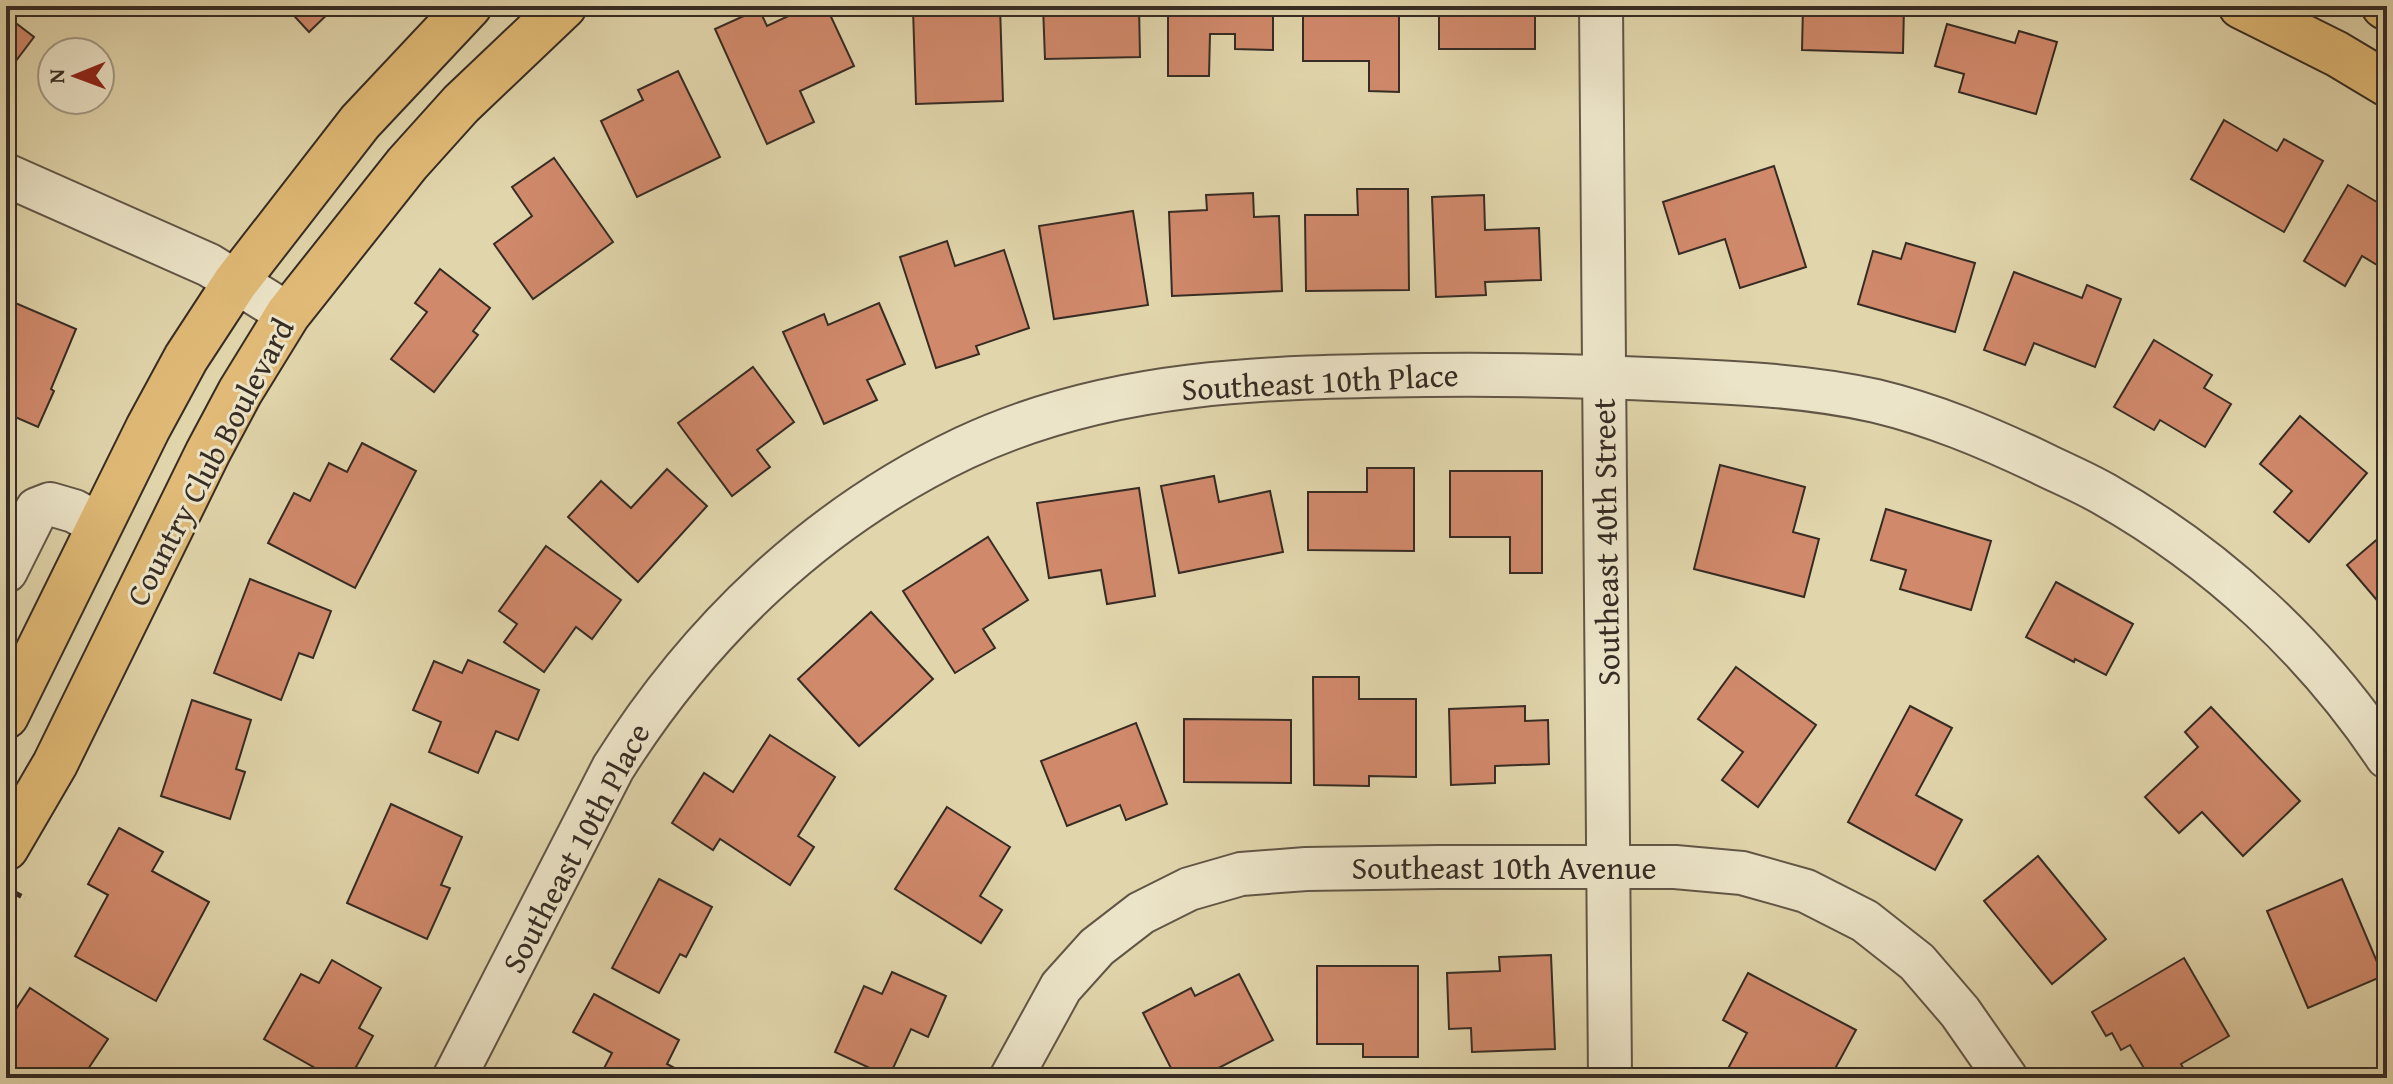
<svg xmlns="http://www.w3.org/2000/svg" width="2393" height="1084" font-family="'Gentium Book Plus',serif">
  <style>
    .building { fill: #d0896b; stroke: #362c24; stroke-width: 2 }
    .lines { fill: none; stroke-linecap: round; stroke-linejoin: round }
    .minor-casing { stroke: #615646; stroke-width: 46 }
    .major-casing { stroke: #362c24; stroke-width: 48 }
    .path { stroke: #362c24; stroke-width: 5; stroke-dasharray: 6 4; stroke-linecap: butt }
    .minor { stroke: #ece4c8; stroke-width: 42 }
    .major { stroke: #e0ba76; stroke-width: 44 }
    .labels { text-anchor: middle; stroke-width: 6; stroke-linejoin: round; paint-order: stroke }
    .street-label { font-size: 32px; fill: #362c24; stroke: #ece4c8 }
  </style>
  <rect width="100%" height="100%" fill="#e1d5ab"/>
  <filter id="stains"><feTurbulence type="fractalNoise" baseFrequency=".0025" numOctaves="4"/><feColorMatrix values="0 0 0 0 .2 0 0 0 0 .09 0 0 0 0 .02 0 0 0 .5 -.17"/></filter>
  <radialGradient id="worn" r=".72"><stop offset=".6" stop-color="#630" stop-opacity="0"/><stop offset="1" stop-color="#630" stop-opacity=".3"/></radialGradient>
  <g class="building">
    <polygon points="6,6 16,6 8,17 34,37 6,74"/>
    <polygon points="285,6 336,6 309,32"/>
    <polygon points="810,6 826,6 854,66 800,91 814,122 767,144 715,29 759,9 767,26"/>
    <polygon points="953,6 1000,6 1003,101 916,104 913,9"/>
    <polygon points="1043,6 1139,6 1140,57 1045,59"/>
    <polygon points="1168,6 1273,6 1273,50 1235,49 1235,34 1210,34 1209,76 1168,76"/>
    <polygon points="1357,6 1399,6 1399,92 1369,91 1369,61 1303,61 1303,11 1357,11"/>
    <rect x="1439" y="6" width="96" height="43"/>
    <polygon points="1803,6 1904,6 1903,53 1802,50"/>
    <polygon points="1947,24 2015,43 2019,31 2057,42 2036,114 1959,92 1964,74 1935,66"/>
    <polygon points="678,71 720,157 637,197 601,121 643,100 638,90"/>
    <polygon points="2224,120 2277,151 2284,139 2323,161 2284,232 2191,179"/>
    <polygon points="554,158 613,242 533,299 494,244 532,216 512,187"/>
    <polygon points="1774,166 1806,267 1740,288 1725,239 1679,254 1663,202"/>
    <polygon points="2348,185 2387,208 2387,271 2362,256 2345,286 2304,261"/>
    <polygon points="1357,189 1408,189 1409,290 1306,291 1305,215 1358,215"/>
    <polygon points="1253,193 1254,217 1279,216 1282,291 1172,296 1169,212 1207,210 1206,195"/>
    <polygon points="1484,195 1485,230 1539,228 1541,280 1485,282 1486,295 1436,297 1432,197"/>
    <polygon points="1133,211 1148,305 1054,319 1039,226"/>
    <polygon points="947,241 955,266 1004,250 1029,328 976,346 979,354 936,368 900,257"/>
    <polygon points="1906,243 1975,263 1955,332 1858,304 1873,251 1901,259"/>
    <polygon points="440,269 490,308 473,331 478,335 434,392 391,359 427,312 415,303"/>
    <polygon points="2014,272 2082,298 2087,285 2121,299 2095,367 2034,343 2025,365 1984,350"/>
    <polygon points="6,299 76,329 51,389 54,391 38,427 6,413"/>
    <polygon points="879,303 905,364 867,380 877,400 824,424 783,332 824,314 828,325"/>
    <polygon points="2154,340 2212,375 2204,388 2231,404 2205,447 2160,420 2154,430 2114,407"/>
    <polygon points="753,367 794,422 757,450 770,467 732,496 678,423"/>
    <polygon points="2300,416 2367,473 2309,542 2274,512 2292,491 2260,464"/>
    <polygon points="362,443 416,471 355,588 268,543 294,493 310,501 329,463 347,472"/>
    <polygon points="1720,465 1805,487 1793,532 1819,539 1804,597 1694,569"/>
    <polygon points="1367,468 1414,468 1414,551 1308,550 1308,492 1367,492"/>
    <polygon points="667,469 707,506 638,582 568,517 601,481 631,508"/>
    <polygon points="1450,471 1542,471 1542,573 1510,573 1510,537 1450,537"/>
    <polygon points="1214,476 1219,502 1270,491 1283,552 1179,573 1161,486"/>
    <polygon points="1139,488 1155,596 1107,604 1101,570 1049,578 1037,503"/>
    <polygon points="1886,509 1991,541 1971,610 1900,589 1906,570 1871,560"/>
    <polygon points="2387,531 2387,612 2347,565"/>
    <polygon points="988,537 1028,600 983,629 995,648 955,673 903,591"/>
    <polygon points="546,546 621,600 592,639 576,627 544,672 504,642 517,624 499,611"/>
    <polygon points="250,579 331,611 313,658 299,653 281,700 214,673"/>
    <polygon points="2056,582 2133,624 2106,675 2075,659 2074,662 2026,637"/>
    <polygon points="871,612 933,679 859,746 798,679"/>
    <polygon points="468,660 539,690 518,740 496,731 478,773 429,752 441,722 413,710 434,661 462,673"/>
    <polygon points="1736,667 1816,725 1758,807 1722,780 1743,752 1698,719"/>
    <polygon points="1313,677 1359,677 1359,699 1416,699 1416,777 1369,776 1369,786 1314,785"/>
    <polygon points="192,700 251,720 236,769 245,772 230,819 161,796"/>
    <polygon points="1525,706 1525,721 1548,720 1549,764 1495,766 1495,783 1451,785 1449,709"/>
    <polygon points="1910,706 1952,728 1916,795 1962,820 1935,870 1848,822"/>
    <polygon points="2211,707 2300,801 2243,856 2202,812 2179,833 2145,797 2198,747 2185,732"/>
    <polygon points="1184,719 1291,720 1291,783 1184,782"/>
    <polygon points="1136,723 1167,804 1126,820 1120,805 1067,826 1041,761"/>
    <polygon points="770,735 835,777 798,836 814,847 790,885 720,839 713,850 672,823 704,773 733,792"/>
    <polygon points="391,804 462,837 441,885 450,888 427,939 347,903"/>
    <polygon points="947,807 1010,847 980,896 1002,910 981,943 895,889"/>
    <polygon points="119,828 163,852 152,871 209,902 156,1001 75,956 108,895 88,884"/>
    <polygon points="2038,856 2106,939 2052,984 1984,901"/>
    <polygon points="659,879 712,907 686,957 680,954 659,993 612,968"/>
    <polygon points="2342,879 2383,976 2308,1008 2267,911"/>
    <polygon points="1551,955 1555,1049 1472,1052 1471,1028 1449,1029 1447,973 1500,971 1499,957"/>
    <polygon points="2184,958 2229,1036 2181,1064 2186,1073 2177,1078 2150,1078 2130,1045 2121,1050 2112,1033 2106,1036 2092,1012"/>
    <polygon points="332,960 381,988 359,1028 373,1036 350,1078 333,1078 264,1039 301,974 319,983"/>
    <polygon points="1317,966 1418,966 1418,1057 1363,1057 1363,1044 1317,1044"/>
    <polygon points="892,972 946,996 928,1037 911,1029 889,1077 835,1052 864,986 882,994"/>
    <polygon points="1748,973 1856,1030 1830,1078 1723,1078 1747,1033 1723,1020"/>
    <polygon points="1239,974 1273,1040 1199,1078 1176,1078 1143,1013 1191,988 1195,996"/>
    <polygon points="30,988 108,1039 82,1078 6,1078 6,1024"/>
    <polygon points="594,994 679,1040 667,1064 680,1071 676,1078 599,1078 612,1053 573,1032"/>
  </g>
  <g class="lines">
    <defs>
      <g id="minor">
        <polyline points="1601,6 1610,1078"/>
        <polyline points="6,175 209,265 288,314"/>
        <polyline points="6,571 37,509 50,504 74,511 100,525"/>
        <path d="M454 1078 613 768C699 631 817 518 964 448 1111 379 1268 377 1427 375 1509 374 1591 376 1673 380 1741 383 1809 386 1876 401 1934 415 1986 437 2039 462 2061 473 2083 482 2104 494 2217 558 2315 649 2387 757"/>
        <polyline points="1011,1078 1061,987 1097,947 1141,913 1189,889 1241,874 1306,869 1439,867 1675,867 1742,873 1806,891 1865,921 1917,962 1960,1012 2006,1078"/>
      </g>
      <g id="major">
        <polyline points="2241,6 2337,54 2387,84"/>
        <polyline points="2384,6 2387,8"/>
        <polyline points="6,716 148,428 186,358 235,283 360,122 469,6"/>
        <polyline points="6,848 55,764 208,452 240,392 288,314 407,164 461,104 564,6"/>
      </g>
    </defs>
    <use href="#minor" class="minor-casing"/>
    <use href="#major" class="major-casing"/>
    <polyline class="path" points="7,889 25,898"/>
    <use href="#minor" class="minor"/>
    <use href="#major" class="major"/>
  </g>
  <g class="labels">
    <g class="street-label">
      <text transform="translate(1320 382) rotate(-3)" y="11">Southeast 10th Place</text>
      <text transform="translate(210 462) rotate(-62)" y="11">Country Club Boulevard</text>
      <text transform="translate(1606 542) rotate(-91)" y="11">Southeast 40th Street</text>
      <text transform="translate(576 848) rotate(-62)" y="11">Southeast 10th Place</text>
      <text x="1504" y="879">Southeast 10th Avenue</text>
    </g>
  </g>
  <rect width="2393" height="1084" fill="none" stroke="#e1d5ab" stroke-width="32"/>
  <rect x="8" y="8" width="2377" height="1068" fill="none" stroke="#362c24" stroke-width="4"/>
  <rect x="16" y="16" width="2361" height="1052" fill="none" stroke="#362c24" stroke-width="2"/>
  <g transform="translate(76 76) rotate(269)"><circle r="38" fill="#ece4c8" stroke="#a39a86" stroke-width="2"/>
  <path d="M0-6L14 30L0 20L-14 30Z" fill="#8f2418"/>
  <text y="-12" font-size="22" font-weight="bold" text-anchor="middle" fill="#362c24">N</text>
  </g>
  <rect width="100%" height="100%" filter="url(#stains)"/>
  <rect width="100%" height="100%" fill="url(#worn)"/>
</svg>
